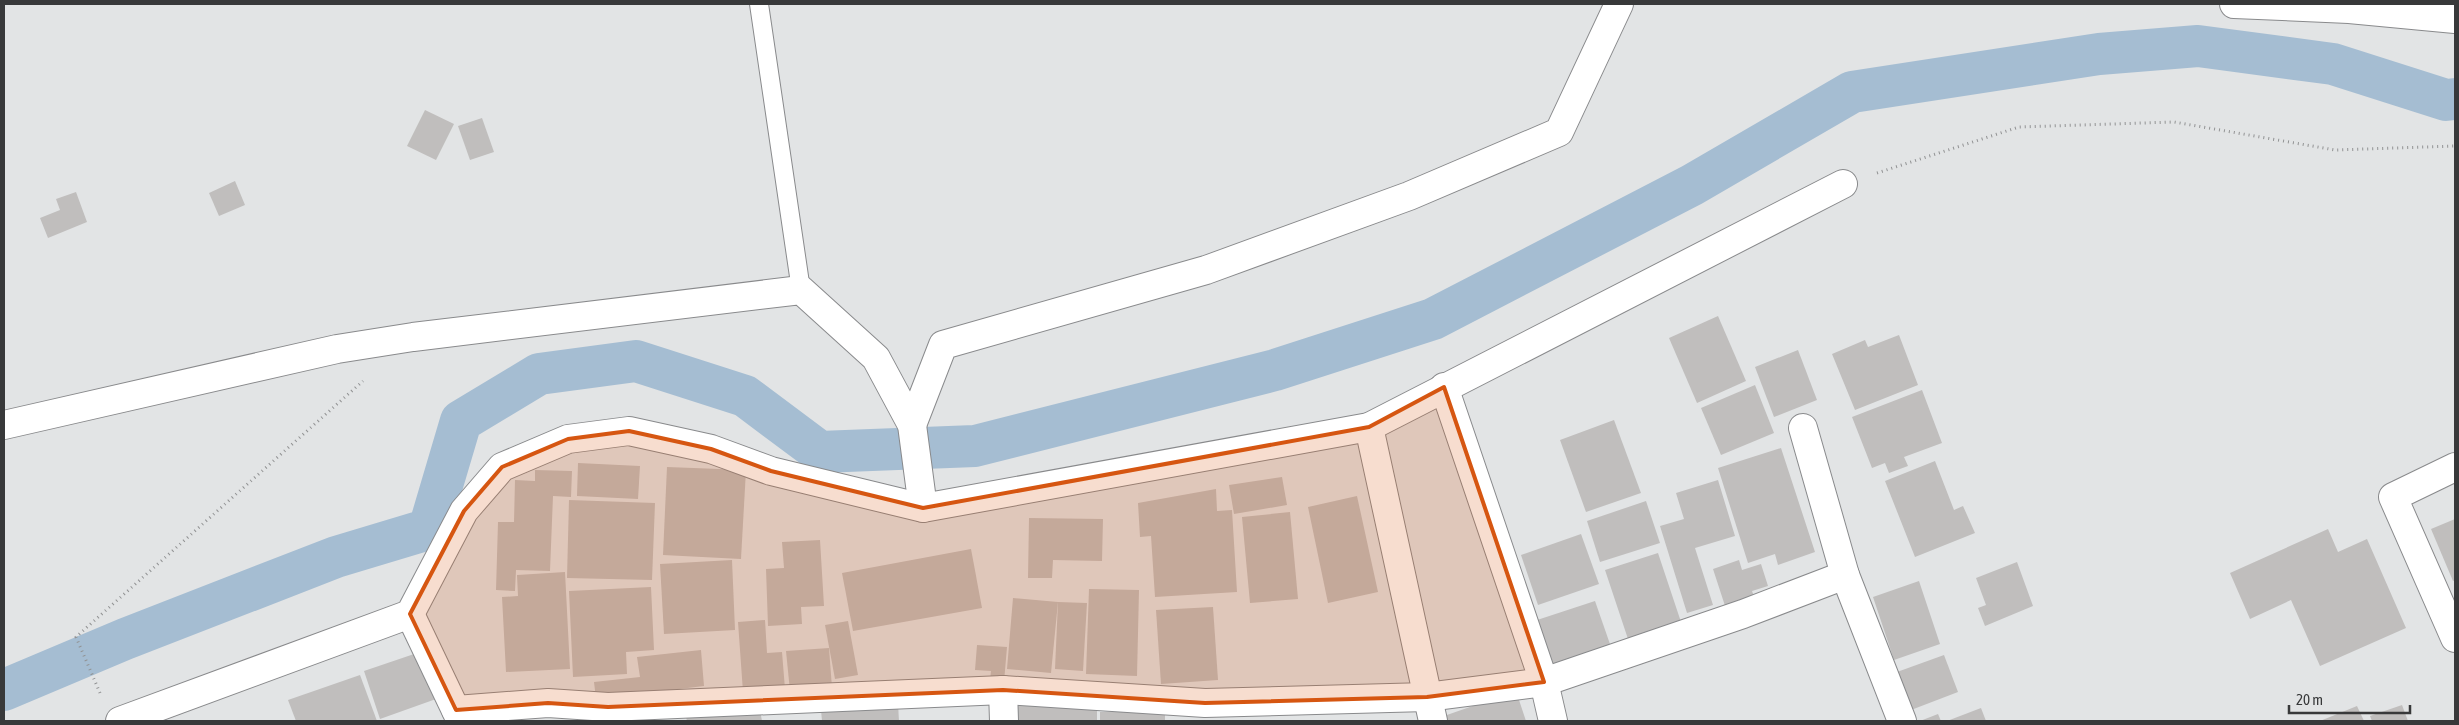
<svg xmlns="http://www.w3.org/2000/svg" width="2459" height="725" font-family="'Asap Condensed',sans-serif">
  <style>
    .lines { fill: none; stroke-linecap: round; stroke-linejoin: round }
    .canal { stroke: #a5bdd2; stroke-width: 42 }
    .building { fill: #c0bebd }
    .service-casing { stroke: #898a8c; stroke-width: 20 }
    .minor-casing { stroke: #898a8c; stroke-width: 30 }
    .path { stroke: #919293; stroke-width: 3; stroke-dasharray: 1 4; stroke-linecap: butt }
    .service { stroke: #fff; stroke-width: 18 }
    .minor { stroke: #fff; stroke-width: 28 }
    .marked { fill: #d65611; fill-opacity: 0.2; stroke: #d65611; stroke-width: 4; stroke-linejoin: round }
  </style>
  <rect width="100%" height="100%" fill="#e2e4e5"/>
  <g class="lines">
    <polyline class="canal" points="4,690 125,639 336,557 429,529 461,421 539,374 636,361 745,396 820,452 975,446 1275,370 1433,319 1692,185 1852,92 2099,54 2198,46 2333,64 2446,100 2455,99"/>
  </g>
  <g class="building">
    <polygon points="425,110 454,124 436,160 407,146"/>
    <polygon points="482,118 494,152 470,160 458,126"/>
    <polygon points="235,181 245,205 219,216 209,193"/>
    <polygon points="76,192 87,222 48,238 40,218 60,210 56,199"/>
    <polygon points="1718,316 1746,381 1697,403 1669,338"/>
    <polygon points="1899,335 1918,385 1855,410 1832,354 1865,340 1868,347"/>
    <polygon points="1798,350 1817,400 1774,417 1755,367"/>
    <polygon points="1755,385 1774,433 1721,455 1701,408"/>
    <polygon points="1922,390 1942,443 1904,457 1908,466 1889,473 1885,463 1872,468 1852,417"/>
    <polygon points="1614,420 1641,493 1586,512 1560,440"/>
    <polygon points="1781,448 1815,552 1778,565 1775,554 1748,563 1718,468"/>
    <polygon points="1935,461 1954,510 1963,506 1975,533 1915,557 1885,481"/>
    <polygon points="578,463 640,466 638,499 577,496"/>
    <polygon points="667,467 746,470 741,559 663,555"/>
    <polygon points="535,470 572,471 571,497 553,496 550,571 516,570 515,591 496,590 498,522 514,522 515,480 535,481"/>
    <polygon points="1282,477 1287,505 1234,514 1229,485"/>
    <polygon points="1718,480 1735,536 1695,548 1713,605 1687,613 1660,526 1684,519 1676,493"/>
    <polygon points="1216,489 1217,511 1232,510 1237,592 1155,597 1151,536 1140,537 1138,503"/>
    <polygon points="1357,496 1378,592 1328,603 1308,507"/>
    <polygon points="569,500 655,503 652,580 567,578"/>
    <polygon points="1646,501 1660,543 1600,562 1587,521"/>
    <polygon points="1290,512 1298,599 1250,603 1242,517"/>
    <polygon points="1029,518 1103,519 1102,561 1053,560 1052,578 1028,578"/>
    <polygon points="2455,519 2455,580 2453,581 2431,529"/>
    <polygon points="2328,529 2338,552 2367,539 2406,628 2320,666 2291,600 2250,619 2230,573"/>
    <polygon points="1581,534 1599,584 1538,605 1521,555"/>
    <polygon points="820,540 824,606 801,607 802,624 768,626 766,569 784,568 782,542"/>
    <polygon points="971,549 982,608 853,631 842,573"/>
    <polygon points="1658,553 1681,622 1628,639 1605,570"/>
    <polygon points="732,560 735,630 664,634 660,564"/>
    <polygon points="1739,560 1742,570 1761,564 1768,586 1752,591 1756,602 1727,612 1713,569"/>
    <polygon points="2017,562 2033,606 1985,626 1978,608 1986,605 1976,578"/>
    <polygon points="565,572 570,669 506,672 502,597 518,596 517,575"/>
    <polygon points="1919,581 1940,644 1894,660 1873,597"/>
    <polygon points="651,587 654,650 626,652 627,674 573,677 569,591"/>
    <polygon points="1089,589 1139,590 1137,676 1086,674"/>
    <polygon points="1013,598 1058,602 1051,673 1007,669"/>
    <polygon points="1595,601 1611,647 1547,669 1531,622"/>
    <polygon points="1058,602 1087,603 1083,671 1055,669"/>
    <polygon points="1213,607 1218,680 1161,684 1156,610"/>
    <polygon points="765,620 767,653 782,652 785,689 743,692 738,622"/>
    <polygon points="848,621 858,675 835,679 825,625"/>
    <polygon points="977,645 1007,647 1004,682 990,680 991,671 975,670"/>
    <polygon points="829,648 832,688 790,691 786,651"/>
    <polygon points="701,650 704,686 596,699 594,682 640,677 637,657"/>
    <polygon points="420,652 436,699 380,719 364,671"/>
    <polygon points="1944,655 1958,692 1911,710 1897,672"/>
    <polygon points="360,675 377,721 296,721 288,700"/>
    <polygon points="1516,691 1526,721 1446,721 1444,716"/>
    <rect x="1008" y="700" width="89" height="21"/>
    <polygon points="898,704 899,721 822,721 821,710"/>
    <polygon points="759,705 762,721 687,721 686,717"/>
    <polygon points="2402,705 2408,721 2372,721 2370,716"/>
    <polygon points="2357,706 2364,721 2320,721"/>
    <polygon points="1981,708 1986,721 1947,721"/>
    <polygon points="614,709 618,721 575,721"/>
    <rect x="1100" y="712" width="65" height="9"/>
    <polygon points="1938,714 1941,721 1920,721"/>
  </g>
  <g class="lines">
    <defs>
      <polyline id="service" points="759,4 801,290"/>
      <g id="minor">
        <polyline points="2234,4 2349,9 2455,19"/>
        <polyline points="1444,387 1544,682 1553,721"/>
        <polyline points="4,425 337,349 413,337 801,290 876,358 912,425 923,508"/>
        <polyline points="912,425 943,345 1206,270 1409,196 1559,132 1619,4"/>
        <polyline points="1369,427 1433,721"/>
        <polyline points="1803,428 1845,575 1902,721"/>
        <polyline points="2455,467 2393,497 2455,638"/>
        <polyline points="410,614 461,721"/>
        <polyline points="1003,690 1004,721"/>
        <polyline points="456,710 548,703 608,707 1003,690 1205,703 1427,697 1544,682 1743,614 1845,575"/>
        <polyline points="120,721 410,614 464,511 502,467 568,439 629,431 711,449 771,471 923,508 1369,427 1843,184"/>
      </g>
    </defs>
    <use href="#service" class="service-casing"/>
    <use href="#minor" class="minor-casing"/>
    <g class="path">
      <polyline points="1877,173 2019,127 2174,122 2335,150 2455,146"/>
      <polyline points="100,693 76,637 363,381"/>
    </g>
    <use href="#service" class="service"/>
    <use href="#minor" class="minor"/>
  </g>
  <path class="marked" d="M1444 387 1544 682 1427 697 1205 703 1003 690 608 707 548 703 456 710 410 614 464 511 502 467 568 439 629 431 711 449 771 471 923 508 1369 427Z"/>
  <rect width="2459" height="725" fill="none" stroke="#38393a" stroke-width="10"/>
  <path d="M2289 705v8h121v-8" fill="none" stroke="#38393a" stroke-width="2.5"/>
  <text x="2296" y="705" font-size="15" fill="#38393a" stroke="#e2e4e5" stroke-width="4" paint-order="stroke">20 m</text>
</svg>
